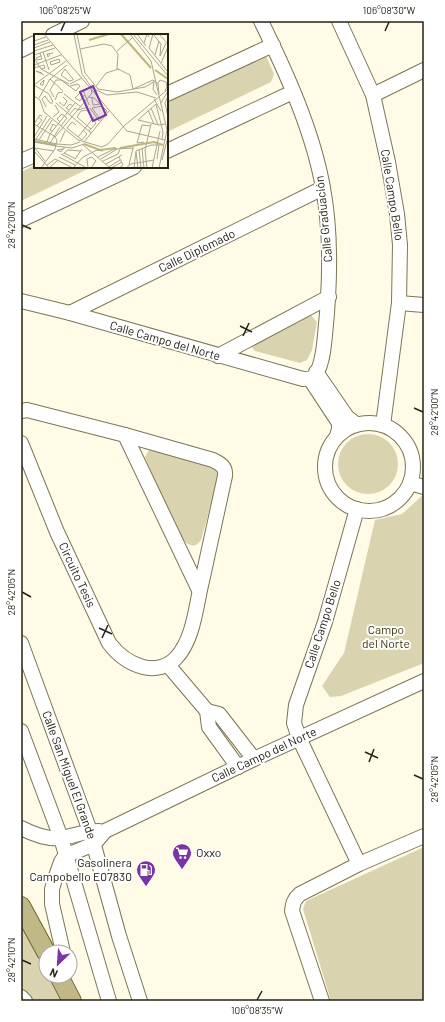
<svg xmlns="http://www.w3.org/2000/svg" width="445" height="1022" font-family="Barlow,sans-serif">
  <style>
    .green { fill: #d9d3af }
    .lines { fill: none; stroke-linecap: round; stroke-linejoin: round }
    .minor-casing { stroke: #7c7657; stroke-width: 16 }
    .major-casing { stroke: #70652b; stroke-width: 20 }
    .minor { stroke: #fff; stroke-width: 14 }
    .major { stroke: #c1b887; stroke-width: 18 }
    .ticks { fill: none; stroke: #252316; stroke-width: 1.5 }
    .labels { text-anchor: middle; stroke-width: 4; stroke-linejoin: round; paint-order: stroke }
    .street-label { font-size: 12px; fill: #252316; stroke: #fff }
    .park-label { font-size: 12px; fill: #3e3606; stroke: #fff }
    .poi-label { font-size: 12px; fill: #252316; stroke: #fff; text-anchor: start }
    .inset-river { fill: none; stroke: #c0b57b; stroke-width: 2 }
    .inset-road { fill: none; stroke: #a8a593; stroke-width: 1 }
    .view { fill: #7934a7; fill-opacity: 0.15; stroke: #7934a7; stroke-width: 2 }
    .inset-edge { fill: none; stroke: #252316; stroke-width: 2 }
    .neatline { fill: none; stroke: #252316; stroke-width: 1.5 }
    .ticks-label { font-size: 10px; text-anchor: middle; fill: #252316 }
  </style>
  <rect width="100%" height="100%" fill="#fffbe6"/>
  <g class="green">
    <polygon points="266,56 274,74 271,82 167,132 167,100"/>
    <polygon points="35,165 35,167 92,167 21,201 21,172"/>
    <polygon points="311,315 317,322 312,350 307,360 300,363 255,351 251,346 253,340"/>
    <circle cx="368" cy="464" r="30"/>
    <path d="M154 449 216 469 218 479 201 540C194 551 186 543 178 536L145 457 149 450Z"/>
    <polygon points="424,494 424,663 341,696 330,697 322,686 344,653 375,520 402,514"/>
    <polygon points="424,847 424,1001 331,1001 303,909 306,901"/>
    <polygon points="21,911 33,934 46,963 46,976 52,976 63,1001 21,1001"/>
  </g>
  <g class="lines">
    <defs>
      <g id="minor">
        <polyline points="339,21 373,95 388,162 397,214 400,245 399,303 383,425"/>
        <polyline points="53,35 82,21"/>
        <polyline points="21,50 35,43"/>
        <polyline points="167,94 273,45"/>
        <polyline points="373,95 424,70"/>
        <polyline points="167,151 293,92"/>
        <polyline points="21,161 35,155"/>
        <polyline points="21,220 134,167"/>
        <path d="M21 301 70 313 303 379C306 379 309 379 312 378 322 371 324 346 325 335 330 287 332 236 323 188 313 131 286 72 261 21"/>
        <polyline points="399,303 424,305"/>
        <polyline points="70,313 323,188"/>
        <polyline points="218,356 329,297"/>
        <polyline points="316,372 347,417 356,424"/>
        <polyline points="310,379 339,423 339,429 337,436"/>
        <path d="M21 411 27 410 125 435 213 460C221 464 226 467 225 476 217 511 210 546 202 581 196 605 194 639 176 658 168 667 155 670 143 667 128 663 118 655 109 643L57 532 21 443"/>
        <circle cx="369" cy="467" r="44"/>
        <polyline points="125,435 199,590"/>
        <polyline points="410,483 424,487"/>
        <polyline points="357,509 325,622 296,705 294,723 299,738 359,864"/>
        <polyline points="21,643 90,831 119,936 140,1001"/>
        <polyline points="168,665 207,711 209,727 238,767"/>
        <polyline points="207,711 219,714 254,759"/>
        <polyline points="21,731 61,838 109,1001"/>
        <path d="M21 828C33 834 47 840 61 838 74 836 85 831 99 831"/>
        <polyline points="63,952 52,904 52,889 56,876 61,862 65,856 94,844 105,831 254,759 424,681"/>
        <polyline points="21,997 25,1001"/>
        <path d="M322 1001 292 911C293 903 294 899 300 894L359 864 424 836"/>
      </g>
      <g id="major">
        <polyline points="21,906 46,952"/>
        <polyline points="59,976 72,1001"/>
      </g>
    </defs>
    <use href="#minor" class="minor-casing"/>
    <use href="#major" class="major-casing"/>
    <use href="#minor" class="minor"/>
    <use href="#major" class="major"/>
  </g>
  <path class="ticks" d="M61 31 65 22M385 31 389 22M22 225 31 229M240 326 252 332M243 336 249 323M414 408 423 412M22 592 31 597M99 628 112 634M102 638 108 625M365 752 378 758M369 762 374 749M414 775 423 779M22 960 31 964M257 1000 262 991"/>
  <defs>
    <symbol id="supermarket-pin" viewBox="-11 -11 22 30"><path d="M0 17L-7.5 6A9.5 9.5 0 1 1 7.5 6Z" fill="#7934a7" stroke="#fff"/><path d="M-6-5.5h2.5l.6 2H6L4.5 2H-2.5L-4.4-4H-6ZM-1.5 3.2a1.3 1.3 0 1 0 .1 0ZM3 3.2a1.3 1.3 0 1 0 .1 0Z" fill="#fff"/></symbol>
    <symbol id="fuel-pin" viewBox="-11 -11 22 30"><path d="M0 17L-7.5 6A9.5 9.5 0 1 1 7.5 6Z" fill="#7934a7" stroke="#fff"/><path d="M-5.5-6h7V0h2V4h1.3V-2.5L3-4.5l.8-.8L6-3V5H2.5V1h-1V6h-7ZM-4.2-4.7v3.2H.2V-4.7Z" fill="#fff"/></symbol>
  </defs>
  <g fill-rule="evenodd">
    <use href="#supermarket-pin" x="171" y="842" width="22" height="30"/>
    <use href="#fuel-pin" x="135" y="859" width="22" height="30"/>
  </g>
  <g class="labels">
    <g class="street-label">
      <text transform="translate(392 195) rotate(81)" y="4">Calle Campo Bello</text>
      <text transform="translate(324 219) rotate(-96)" y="4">Calle Graduación</text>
      <text transform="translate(197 251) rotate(-26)" y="4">Calle Diplomado</text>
      <text transform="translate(165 341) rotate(16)" y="4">Calle Campo del Norte</text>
      <text transform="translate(77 575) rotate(65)" y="4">Circuito Tesis</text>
      <text transform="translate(323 624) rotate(-72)" y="4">Calle Campo Bello</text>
      <text transform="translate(264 755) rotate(-25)" y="4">Calle Campo del Norte</text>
      <text transform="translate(69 775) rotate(70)" y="4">Calle San Miguel El Grande</text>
    </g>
    <g class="park-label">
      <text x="386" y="634">Campo<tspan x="386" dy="14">del Norte</tspan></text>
    </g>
    <g class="poi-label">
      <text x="196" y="857">Oxxo</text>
      <text x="132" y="867" text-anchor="end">Gasolinera<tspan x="132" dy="14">Campobello E07830</tspan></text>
    </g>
  </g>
  <g transform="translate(34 34)">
    <rect width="134" height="134" fill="#fffbe6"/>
    <path class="inset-river" d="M87 0 117 34M55 6 75 0M121 36 134 45M0 107 22 111M50 110 66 116 82 114M86 114 120 108 129 111"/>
    <path class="inset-road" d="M10 0 93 97 131 106M40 0 48 40 58 54 73 61 103 58 122 64M43 0 51 39 64 55 83 58 111 53 121 47M96 0 117 27 133 96 125 134M99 0 134 42M103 0 112 12M119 0 127 10M125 0 134 10M0 7 12 3M110 9 113 0 115 3M127 10 126 22 132 9M0 11 14 6M0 14 16 8M115 14 133 37M115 14 119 0M46 15 70 10 78 12 84 20 83 35M0 17 19 11M83 17 98 4M9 18 15 36M6 19 8 25 3 26 2 24 7 22M16 20 14 23 13 20 19 19M0 21 21 14M121 21 125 7M0 24 7 35 35 50M25 25 26 28 17 31 16 28ZM127 29 134 13M0 31 27 21M0 34 10 31 11 34 7 35M31 35 39 45V46L35 47 27 41ZM84 35 96 41 99 55M8 39 2 37 10 41M16 45 29 57M10 46 9 51H7L6 50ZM120 48 119 55 123 61M36 50 48 44M123 50 126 46 132 48 133 53 131 57M0 51 32 27M0 51 15 60 19 68M62 52 72 39 85 35M99 55 119 46 124 50 125 60M30 60 47 73M50 61 46 67 41 64 49 56 55 71M0 62 6 66 10 78 44 106 68 113 74 110 90 92 133 56M134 62 131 69 134 83M20 63 16 56 22 46H27L42 57 46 52 44 50 36 52M55 63 60 64 66 70 59 71 58 64M5 64 16 45 33 31M120 65 127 77M21 66 24 59 29 58M25 68 30 72 33 67 29 63M22 69 57 99M127 69 134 57M122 70 129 98 128 105M12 73 8 65 11 62 16 69H19M56 74 65 87M117 74 124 91M35 76 32 74 36 70 39 72M114 76 120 90M35 81 41 74 44 76 54 73M19 83 25 78 21 71M104 86 125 91 131 90M104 86 122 70M65 87 73 77 68 72 58 74 66 85M26 88 23 85 28 80 33 84 27 92M0 90 20 102 23 106 21 115 7 134M0 90 6 81 8 82M42 91 38 88 33 94 48 106M3 92 8 86 4 83M18 97 16 96 19 90 22 92M55 97 57 95 62 89 53 76 47 77 43 83 57 95M0 103 13 82M21 103 58 59 57 54M44 103 60 83M0 105 23 110M2 105 16 84M5 106 18 86M48 106 53 100 49 96M0 108 22 112M13 108 16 100 41 69M26 108 31 97M50 108 75 77M110 108 103 109 108 91 117 92M16 109 26 93M23 110 37 111 46 108M48 110 76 134M22 112 38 114 50 110M1 114 20 117M1 114 11 127M108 114 110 134M29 115 23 116 27 118 29 115H30V113M105 115 107 134M0 117 15 134M102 117 117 111H125L123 125M102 118 104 134M30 119 42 125M27 120 51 133M29 120 34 116 47 117M25 123 41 131M64 123 80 115 100 114M41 125 48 115M67 125 83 115M128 126 134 103M69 127 84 120 86 115M72 130 88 121M13 131 21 125 39 134M95 131 99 114M15 134 24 126M39 134 49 123 63 116 69 117M54 134 53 125 58 123 62 127 57 134M73 134 86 126M77 134 88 128M85 134 89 131 85 123M92 134 97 130 120 126M100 134 102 117M113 134 111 116 117 90M118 134 126 97"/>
    <path class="view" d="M59 52 72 81 59 87 46 58Z"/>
    <rect width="134" height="134" class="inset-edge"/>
  </g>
  <rect width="445" height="1022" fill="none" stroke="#ffffff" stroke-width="44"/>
  <g transform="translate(58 964) rotate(205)"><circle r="19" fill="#ffffff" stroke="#a8a7a2"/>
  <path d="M0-3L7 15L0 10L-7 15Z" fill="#7934a7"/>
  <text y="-6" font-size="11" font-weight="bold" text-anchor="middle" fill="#252316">N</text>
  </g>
  <rect x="22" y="22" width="401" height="978" class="neatline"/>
  <g class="ticks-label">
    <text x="65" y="14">106°08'25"W</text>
    <text x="389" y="14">106°08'30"W</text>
    <text transform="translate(11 225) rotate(-90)" y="4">28°42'00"N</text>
    <text transform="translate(434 412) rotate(-90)" y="4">28°42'00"N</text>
    <text transform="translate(11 592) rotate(-90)" y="4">28°42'05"N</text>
    <text transform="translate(434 779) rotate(-90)" y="4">28°42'05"N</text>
    <text transform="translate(11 960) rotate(-90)" y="4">28°42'10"N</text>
    <text x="257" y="1014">106°08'35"W</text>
  </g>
</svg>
